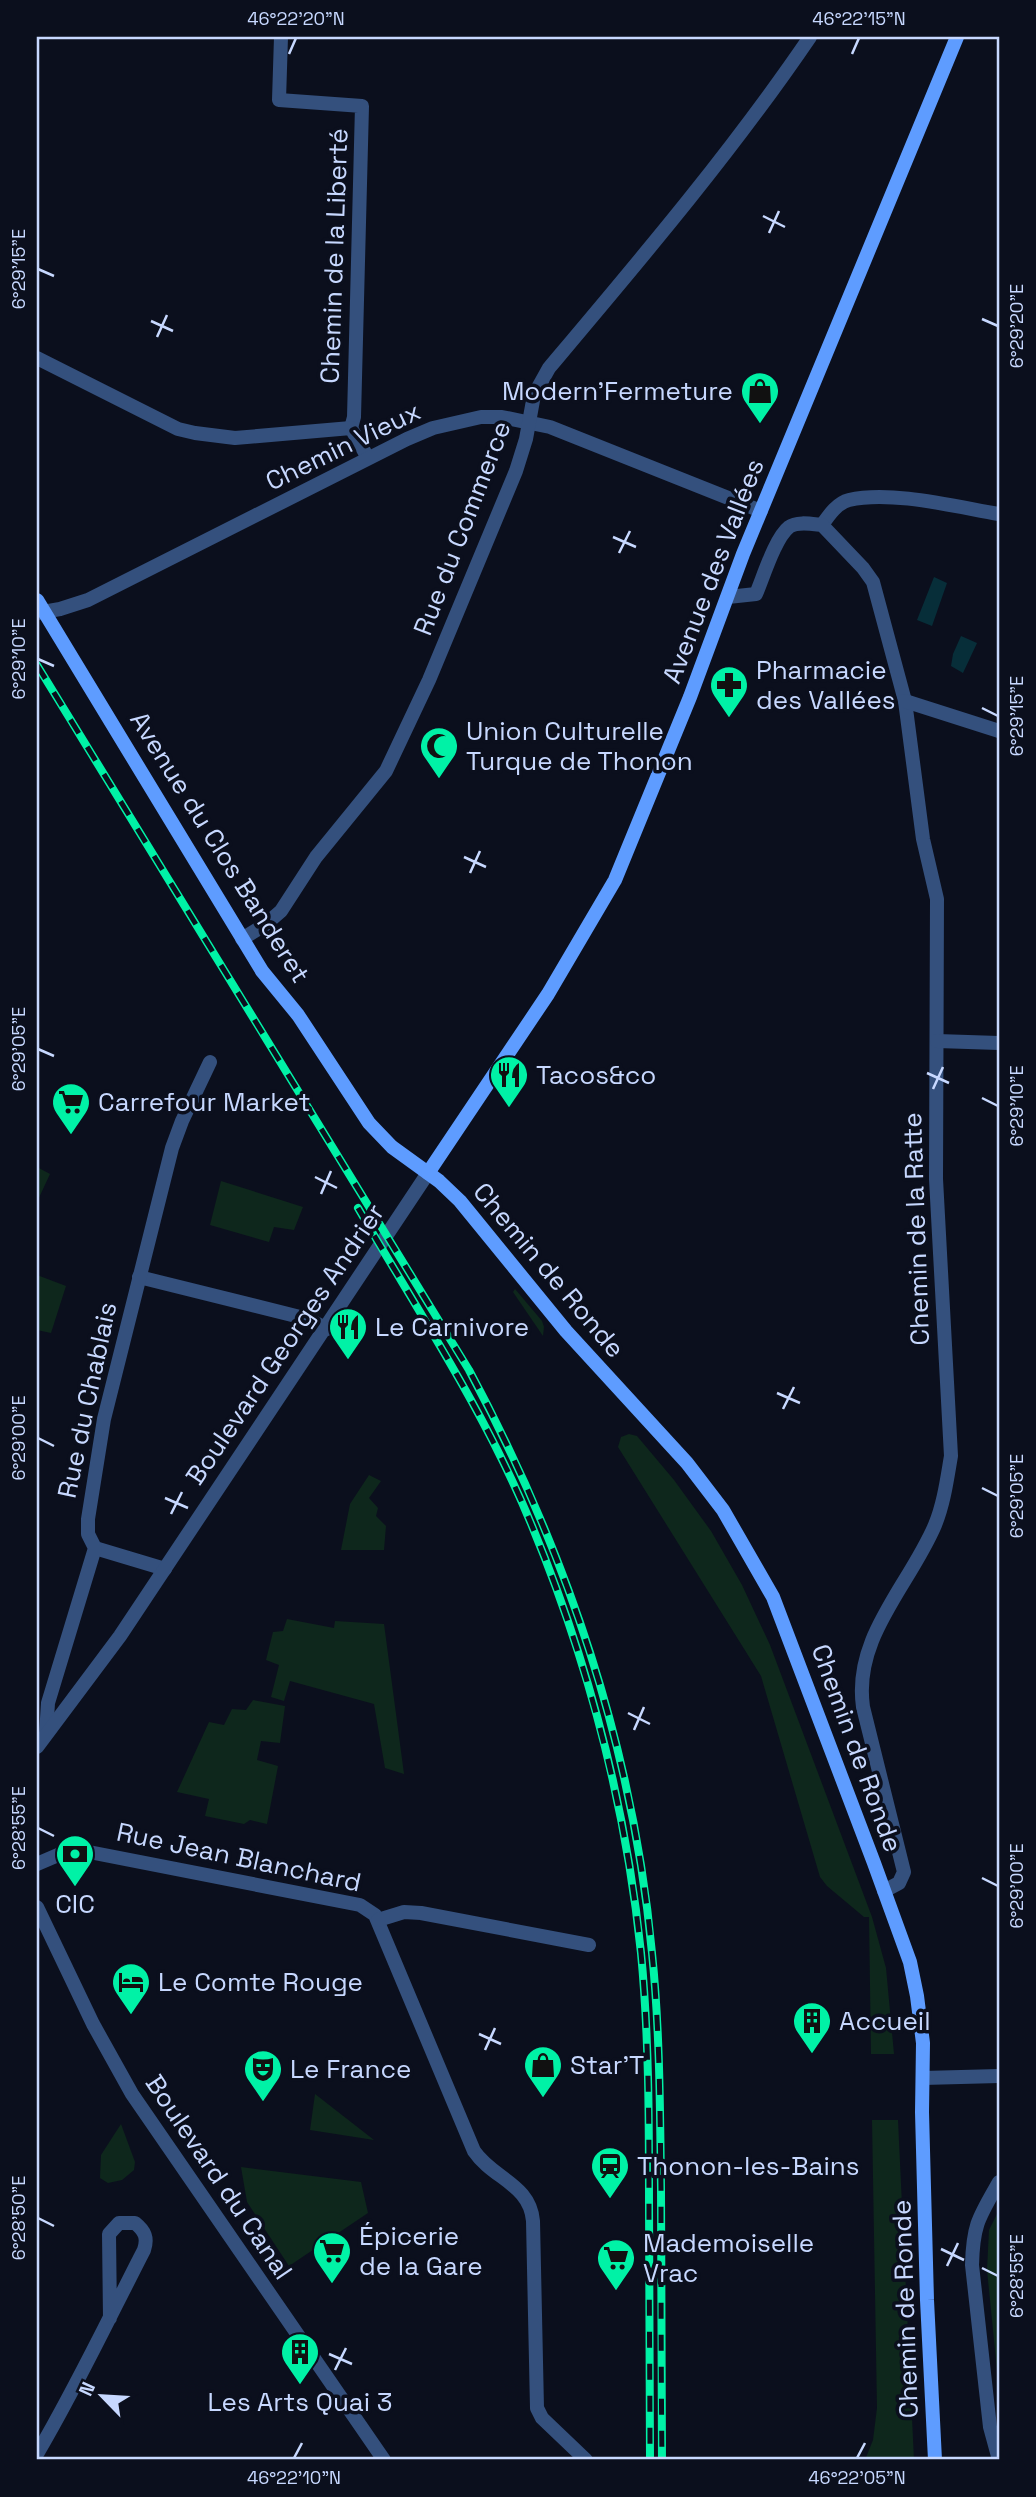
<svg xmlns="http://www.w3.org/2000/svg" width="1036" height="2497" font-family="'Space Grotesk',sans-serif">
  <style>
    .green { fill: #0e271c }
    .water { fill: #072e39 }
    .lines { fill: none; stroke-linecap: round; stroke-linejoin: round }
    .minor { stroke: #34507d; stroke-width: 14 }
    .tertiary { stroke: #34507d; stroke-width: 14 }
    .secondary { stroke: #5e9cff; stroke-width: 14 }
    .rail-casing { stroke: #00f2a6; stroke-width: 8 }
    .rail { stroke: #0b0f1d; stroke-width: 5; stroke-dasharray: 16; stroke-linecap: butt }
    .ticks { fill: none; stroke: #c7d8ff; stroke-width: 2.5 }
    .labels { text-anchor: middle; stroke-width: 7; stroke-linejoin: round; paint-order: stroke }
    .street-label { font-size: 26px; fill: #c7d8ff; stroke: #0b0f1d }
    .poi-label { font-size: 26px; fill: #c7d8ff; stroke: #0b0f1d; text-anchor: start }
    .neatline { fill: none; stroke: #c7d8ff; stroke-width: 2.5 }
    .ticks-label { font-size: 18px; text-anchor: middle; fill: #c7d8ff }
  </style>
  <rect width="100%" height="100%" fill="#0b0f1d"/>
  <g class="green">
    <polygon points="37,1167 50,1174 37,1202"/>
    <polygon points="221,1181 303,1207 294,1230 274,1227 269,1242 210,1225"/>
    <polygon points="37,1275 66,1286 51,1333 37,1330"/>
    <polygon points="515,1289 542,1321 544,1327 543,1336 513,1292"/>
    <polygon points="629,1434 637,1436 674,1480 711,1531 742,1585 770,1645 872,1917 886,1968 894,2054 871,2054 869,1917 864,1917 827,1886 820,1877 761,1676 618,1447 621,1437"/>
    <polygon points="369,1475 381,1481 369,1498 378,1508 376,1516 386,1526 384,1550 341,1550 350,1504"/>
    <polygon points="287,1619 334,1628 335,1621 384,1624 404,1774 385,1768 374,1704 290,1681 284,1701 271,1697 279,1665 266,1660 273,1632 283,1631"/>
    <polygon points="253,1700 285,1706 280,1743 261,1741 257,1760 278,1766 267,1824 250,1820 244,1824 205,1816 209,1799 177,1792 209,1722 224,1725 232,1709 246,1710"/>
    <polygon points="315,2094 374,2140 310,2130"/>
    <polygon points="872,2120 898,2120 914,2460 865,2460 873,2440 877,2408"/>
    <polygon points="121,2124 135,2162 134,2170 122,2180 108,2183 100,2178 101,2155"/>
    <polygon points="241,2167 361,2182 368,2213 289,2266 247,2202"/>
    <polygon points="999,2210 999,2390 987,2270 989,2230"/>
  </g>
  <g class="water">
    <polygon points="934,577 947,583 932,626 917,620"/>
    <polygon points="961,636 977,643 963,673 951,666 953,654"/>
  </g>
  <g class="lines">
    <g class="minor">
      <polyline points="281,37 279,100 362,106 354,417 351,428"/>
      <polyline points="37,358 178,429 195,433 235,438 351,428 368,458"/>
      <path d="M822 525C829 515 837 503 849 500 891 490 957 507 999 514"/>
      <path d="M728 597 756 594C763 578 775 538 789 527 797 521 812 524 822 525L863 568 873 582 905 701 923 839 937 899 936 1179 951 1456C947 1479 944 1503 935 1525 909 1586 853 1637 863 1707L904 1872 899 1883 884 1891"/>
      <polyline points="37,613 60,609 88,600 407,439 433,428 481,417 502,417 550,427 761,511"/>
      <polyline points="905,701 999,731"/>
      <path d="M242 939 266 924 281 911 316 857 386 771 429 680 516 471 526 439 534 395 549 368C640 260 731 153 810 37"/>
      <polyline points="937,1041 999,1043"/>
      <polyline points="139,1277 308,1319 327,1329"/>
      <polyline points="95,1548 165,1569"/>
      <polyline points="46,1734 48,1703 95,1548 88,1534 88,1519 104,1419 172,1148 182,1121 210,1062"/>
      <path d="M37 1864 65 1852H89L360 1905 375 1915 474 2151C493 2179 530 2184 533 2221L537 2408 542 2418 586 2460"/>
      <polyline points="378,1920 404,1912 421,1913 589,1945"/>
      <polyline points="923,2078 999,2076"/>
      <path d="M37 2454C76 2388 109 2318 144 2250 148 2238 145 2231 135 2223H119L109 2234 110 2318"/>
      <path d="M999 2460 990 2427 972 2265C973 2224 979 2217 999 2182"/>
    </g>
    <g class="tertiary">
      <polyline points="37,1747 120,1636 428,1173"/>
      <polyline points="37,1907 93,2024 132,2094 384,2460"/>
    </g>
    <g class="secondary">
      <polyline points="37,600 262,971 298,1015 369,1123 392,1147 439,1181 460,1201 566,1331 687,1463 723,1510 773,1597 874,1863 910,1962 917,1996 923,2043 922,2112 927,2300 935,2460"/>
      <polyline points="428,1173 548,994 615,880 690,697 743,554 957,37"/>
    </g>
    <defs>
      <g id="rail">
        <path d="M37 665 469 1370C566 1551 633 1747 652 1953 660 2031 660 2111 661 2189 661 2280 661 2370 662 2460"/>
        <path d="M358 1208C419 1313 486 1413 532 1526 588 1661 626 1807 641 1953 649 2036 649 2120 649 2203 649 2289 650 2375 650 2460"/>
      </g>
    </defs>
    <use href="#rail" class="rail-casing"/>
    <use href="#rail" class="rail"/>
  </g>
  <path class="ticks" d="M289 54 296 38M852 54 859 38M763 216 785 227M769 233 779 211M38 269 54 276M982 319 998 326M151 321 173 331M157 337 167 315M613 537 636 547M619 553 630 531M38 659 54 666M982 708 998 716M464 857 486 867M470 873 480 851M38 1049 54 1056M927 1073 949 1083M933 1089 943 1067M982 1098 998 1106M315 1177 337 1188M321 1194 331 1171M777 1393 800 1403M783 1409 794 1387M38 1438 54 1446M982 1488 998 1496M165 1498 188 1508M171 1514 182 1492M628 1713 650 1724M634 1730 644 1707M38 1828 54 1836M982 1878 998 1886M479 2034 501 2044M485 2050 495 2028M38 2218 54 2226M941 2249 964 2260M947 2266 958 2243M982 2268 998 2276M329 2354 352 2364M335 2370 346 2348M294 2458 302 2443M857 2458 865 2443"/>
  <defs>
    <symbol id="shop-pin" viewBox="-11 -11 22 30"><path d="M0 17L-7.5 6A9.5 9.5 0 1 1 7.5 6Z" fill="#00f2a6" stroke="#0b0f1d"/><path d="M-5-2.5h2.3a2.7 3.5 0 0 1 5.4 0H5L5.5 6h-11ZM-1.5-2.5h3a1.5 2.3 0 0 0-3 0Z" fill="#111"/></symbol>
    <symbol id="pharmacy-pin" viewBox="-11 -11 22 30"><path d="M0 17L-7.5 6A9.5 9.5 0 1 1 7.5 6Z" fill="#00f2a6" stroke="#0b0f1d"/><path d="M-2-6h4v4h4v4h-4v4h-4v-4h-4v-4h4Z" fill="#111"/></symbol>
    <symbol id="mosque-pin" viewBox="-11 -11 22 30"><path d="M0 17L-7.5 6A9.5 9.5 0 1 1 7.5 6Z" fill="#00f2a6" stroke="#0b0f1d"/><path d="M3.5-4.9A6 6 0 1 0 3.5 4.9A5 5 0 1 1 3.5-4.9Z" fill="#111"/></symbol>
    <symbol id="restaurant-pin" viewBox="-11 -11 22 30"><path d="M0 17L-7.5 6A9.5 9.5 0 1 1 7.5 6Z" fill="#00f2a6" stroke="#0b0f1d"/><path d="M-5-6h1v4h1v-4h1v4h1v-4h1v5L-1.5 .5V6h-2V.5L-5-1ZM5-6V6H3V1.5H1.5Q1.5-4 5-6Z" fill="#111"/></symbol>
    <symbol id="supermarket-pin" viewBox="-11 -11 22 30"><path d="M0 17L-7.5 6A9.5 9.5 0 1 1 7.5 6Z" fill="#00f2a6" stroke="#0b0f1d"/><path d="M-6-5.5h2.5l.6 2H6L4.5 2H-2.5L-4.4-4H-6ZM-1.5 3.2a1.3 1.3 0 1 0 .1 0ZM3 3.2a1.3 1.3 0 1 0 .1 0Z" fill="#111"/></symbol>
    <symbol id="bank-pin" viewBox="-11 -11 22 30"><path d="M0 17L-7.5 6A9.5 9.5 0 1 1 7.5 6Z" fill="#00f2a6" stroke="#0b0f1d"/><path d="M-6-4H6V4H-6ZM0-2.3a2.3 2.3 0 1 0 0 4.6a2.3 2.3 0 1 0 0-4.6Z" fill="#111"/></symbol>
    <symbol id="hotel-pin" viewBox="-11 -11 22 30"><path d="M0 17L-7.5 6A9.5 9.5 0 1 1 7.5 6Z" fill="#00f2a6" stroke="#0b0f1d"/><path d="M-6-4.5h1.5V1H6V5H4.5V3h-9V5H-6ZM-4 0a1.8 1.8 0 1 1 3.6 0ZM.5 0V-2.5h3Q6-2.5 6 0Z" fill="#111"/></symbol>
    <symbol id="building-pin" viewBox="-11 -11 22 30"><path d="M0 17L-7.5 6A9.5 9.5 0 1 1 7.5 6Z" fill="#00f2a6" stroke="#0b0f1d"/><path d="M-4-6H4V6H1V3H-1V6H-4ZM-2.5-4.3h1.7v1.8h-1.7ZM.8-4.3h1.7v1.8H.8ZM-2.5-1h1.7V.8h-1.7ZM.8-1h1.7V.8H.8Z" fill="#111"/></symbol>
    <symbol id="theatre-pin" viewBox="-11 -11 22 30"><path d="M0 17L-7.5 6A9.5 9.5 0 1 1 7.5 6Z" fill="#00f2a6" stroke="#0b0f1d"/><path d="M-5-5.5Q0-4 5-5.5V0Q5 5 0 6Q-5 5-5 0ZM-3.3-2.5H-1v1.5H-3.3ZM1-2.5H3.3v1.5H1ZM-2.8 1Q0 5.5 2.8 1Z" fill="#111"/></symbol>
    <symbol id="station-pin" viewBox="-11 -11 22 30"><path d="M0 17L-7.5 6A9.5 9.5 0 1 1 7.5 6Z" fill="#00f2a6" stroke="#0b0f1d"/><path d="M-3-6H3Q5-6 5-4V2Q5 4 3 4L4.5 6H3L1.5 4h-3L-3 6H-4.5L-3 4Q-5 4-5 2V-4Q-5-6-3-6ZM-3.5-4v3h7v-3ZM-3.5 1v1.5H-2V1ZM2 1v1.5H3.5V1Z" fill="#111"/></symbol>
  </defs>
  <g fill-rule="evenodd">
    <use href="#shop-pin" x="738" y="369" width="44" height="60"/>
    <use href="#pharmacy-pin" x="707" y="663" width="44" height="60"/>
    <use href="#mosque-pin" x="417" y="724" width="44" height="60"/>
    <use href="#restaurant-pin" x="487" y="1053" width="44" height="60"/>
    <use href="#supermarket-pin" x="49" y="1080" width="44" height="60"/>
    <use href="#restaurant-pin" x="326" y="1305" width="44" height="60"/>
    <use href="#bank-pin" x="53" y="1832" width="44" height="60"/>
    <use href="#hotel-pin" x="109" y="1960" width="44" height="60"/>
    <use href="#building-pin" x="790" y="1999" width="44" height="60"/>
    <use href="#shop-pin" x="521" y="2043" width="44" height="60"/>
    <use href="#theatre-pin" x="241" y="2047" width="44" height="60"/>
    <use href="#station-pin" x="588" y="2144" width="44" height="60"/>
    <use href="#supermarket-pin" x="310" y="2229" width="44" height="60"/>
    <use href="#supermarket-pin" x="594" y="2236" width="44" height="60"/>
    <use href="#building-pin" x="278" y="2330" width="44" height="60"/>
  </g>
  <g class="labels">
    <g class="street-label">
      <text transform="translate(334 256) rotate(-88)" y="9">Chemin de la Liberté</text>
      <text transform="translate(343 446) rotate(-26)" y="9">Chemin Vieux</text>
      <text transform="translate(462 528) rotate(-69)" y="9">Rue du Commerce</text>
      <text transform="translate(713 571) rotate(-69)" y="9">Avenue des Vallées</text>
      <text transform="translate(220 847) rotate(58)" y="9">Avenue du Clos Banderet</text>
      <text transform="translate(916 1229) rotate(-92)" y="9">Chemin de la Ratte</text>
      <text transform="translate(549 1270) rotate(50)" y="9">Chemin de Ronde</text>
      <text transform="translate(285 1344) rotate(-56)" y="9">Boulevard Georges Andrier</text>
      <text transform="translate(87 1400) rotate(-78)" y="9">Rue du Chablais</text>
      <text transform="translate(857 1748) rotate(70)" y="9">Chemin de Ronde</text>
      <text transform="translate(239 1857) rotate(12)" y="9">Rue Jean Blanchard</text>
      <text transform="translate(219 2177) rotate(56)" y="9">Boulevard du Canal</text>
      <text transform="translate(905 2309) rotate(-92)" y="9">Chemin de Ronde</text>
    </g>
    <g class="poi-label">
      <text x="733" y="400" text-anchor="end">Modern'Fermeture</text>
      <text x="756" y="679">Pharmacie<tspan x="756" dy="30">des Vallées</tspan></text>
      <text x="466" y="740">Union Culturelle<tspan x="466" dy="30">Turque de Thonon</tspan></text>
      <text x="536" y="1084">Tacos&amp;co</text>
      <text x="98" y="1111">Carrefour Market</text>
      <text x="375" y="1336">Le Carnivore</text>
      <text x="75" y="1913" text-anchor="middle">CIC</text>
      <text x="158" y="1991">Le Comte Rouge</text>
      <text x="839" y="2030">Accueil</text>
      <text x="570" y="2074">Star'T</text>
      <text x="290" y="2078">Le France</text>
      <text x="637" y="2175">Thonon-les-Bains</text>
      <text x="359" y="2245">Épicerie<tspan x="359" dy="30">de la Gare</tspan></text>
      <text x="643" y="2252">Mademoiselle<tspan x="643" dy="30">Vrac</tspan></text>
      <text x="300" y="2411" text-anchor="middle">Les Arts Quai 3</text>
    </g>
  </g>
  <rect width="1036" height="2497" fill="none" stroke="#0b0f1d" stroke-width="77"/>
  <g transform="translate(102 2396) rotate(295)" stroke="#0b0f1d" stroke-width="5" paint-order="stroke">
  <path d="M0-5L12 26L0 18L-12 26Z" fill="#c7d8ff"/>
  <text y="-10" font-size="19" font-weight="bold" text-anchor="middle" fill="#c7d8ff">N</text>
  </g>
  <rect x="38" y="38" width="960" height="2420" class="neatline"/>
  <g class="ticks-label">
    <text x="296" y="25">46°22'20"N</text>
    <text x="859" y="25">46°22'15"N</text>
    <text transform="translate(19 269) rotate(-90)" y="6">6°29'15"E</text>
    <text transform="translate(1017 326) rotate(-90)" y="6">6°29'20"E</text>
    <text transform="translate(19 659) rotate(-90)" y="6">6°29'10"E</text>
    <text transform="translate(1017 716) rotate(-90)" y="6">6°29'15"E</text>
    <text transform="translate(19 1049) rotate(-90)" y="6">6°29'05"E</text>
    <text transform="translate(1017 1106) rotate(-90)" y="6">6°29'10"E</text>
    <text transform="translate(19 1438) rotate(-90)" y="6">6°29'00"E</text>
    <text transform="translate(1017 1496) rotate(-90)" y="6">6°29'05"E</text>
    <text transform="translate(19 1828) rotate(-90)" y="6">6°28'55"E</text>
    <text transform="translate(1017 1886) rotate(-90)" y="6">6°29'00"E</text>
    <text transform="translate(19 2218) rotate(-90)" y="6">6°28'50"E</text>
    <text transform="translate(1017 2276) rotate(-90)" y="6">6°28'55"E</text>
    <text x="294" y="2484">46°22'10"N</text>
    <text x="857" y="2484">46°22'05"N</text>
  </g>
</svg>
